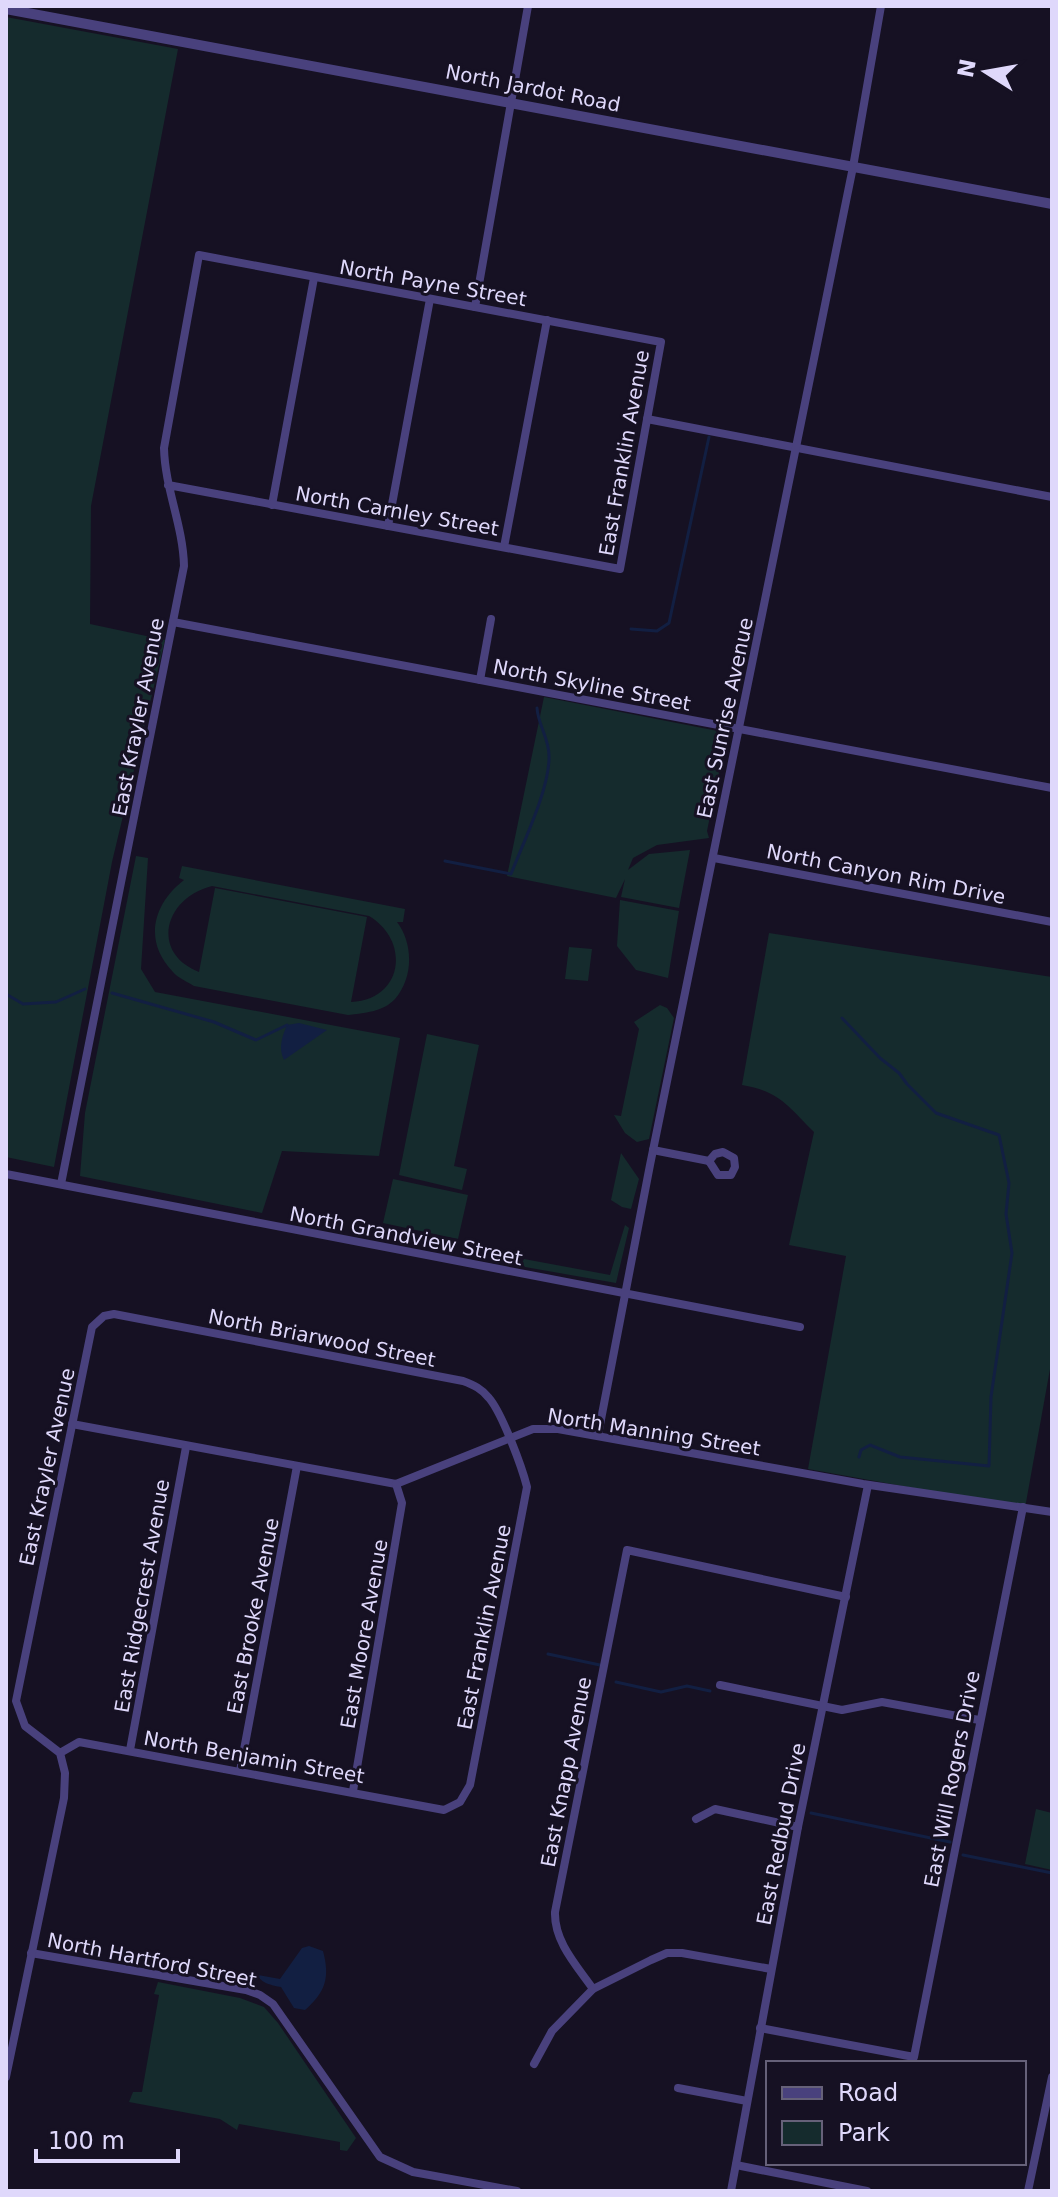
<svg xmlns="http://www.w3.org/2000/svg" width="1058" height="2197" font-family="'DejaVu Sans',sans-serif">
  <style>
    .green { fill: #152b2d; fill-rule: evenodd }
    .water { fill: #121f42 }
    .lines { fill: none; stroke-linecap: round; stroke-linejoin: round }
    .stream { stroke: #121f42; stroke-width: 3 }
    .minor { stroke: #49417d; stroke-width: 8 }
    .tertiary { stroke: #49417d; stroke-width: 10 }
    .labels { text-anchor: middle; stroke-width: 6; stroke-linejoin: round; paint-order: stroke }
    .street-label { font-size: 20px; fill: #dfd8fb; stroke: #161123 }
  </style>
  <rect width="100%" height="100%" fill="#161123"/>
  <g class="green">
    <polygon points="6,17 178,49 91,506 90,624 165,640 112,862 54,1167 6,1157"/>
    <polygon points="544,697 728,733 729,742 725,743 707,831 709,838 657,845 633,858 628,870 649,854 690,850 679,908 621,897 625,879 616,898 507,876"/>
    <polygon points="136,856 148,858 141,969 155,992 400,1038 379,1156 282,1151 262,1213 80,1176 85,1113"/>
    <path d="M182 866 405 909 403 922H397C413 943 414 977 395 999 383 1012 364 1013 348 1015L194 986C188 982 178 978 173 972 143 941 153 904 184 880L179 878ZM212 886 369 916C411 941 403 1000 351 1002L367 917 215 888 199 972C150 953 164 898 212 886Z"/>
    <polygon points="620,900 679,911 668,978 636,970 617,946"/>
    <path d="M769 933 1052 977V1358L1025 1508 808 1469 846 1256 789 1245 814 1132C788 1106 779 1091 742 1085Z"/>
    <polygon points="569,947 592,949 588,981 565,979"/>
    <polygon points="660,1005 667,1008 674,1018 649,1139 637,1142 625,1133 614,1115 621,1116 639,1029 634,1022"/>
    <polygon points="427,1034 479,1045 454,1166 467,1169 462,1190 399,1175"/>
    <polygon points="621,1153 639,1179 631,1209 622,1207 611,1200"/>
    <polygon points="393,1179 468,1195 458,1239 383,1223"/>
    <polygon points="625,1225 629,1228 616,1283 525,1267 522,1263 524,1259 610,1275"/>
    <polygon points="1036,1809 1052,1813 1052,1870 1025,1864"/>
    <polygon points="158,1982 240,1998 264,2007 278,2023 356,2138 347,2151 340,2150 340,2142 239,2124 237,2130 220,2119 129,2102 133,2092 142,2092 159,1995 154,1994"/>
  </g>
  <g class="water">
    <path d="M299 1023 327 1030 284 1060C278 1048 282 1037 287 1025Z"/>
    <path d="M309 1946 323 1951C330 1977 326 1992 305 2010L294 2008 281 1987C274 1986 260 1983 258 1975L280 1979 302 1948Z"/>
  </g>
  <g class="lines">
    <g class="stream">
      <polyline points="631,629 657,631 669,623 709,437"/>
      <path d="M445 861 511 874C523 843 550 788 549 756 549 738 538 725 537 708"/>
      <polyline points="112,993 214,1022 256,1040 287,1025"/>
      <polyline points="6,994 23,1004 56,1002 85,989"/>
      <polyline points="842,1018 880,1058 899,1073 907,1084 936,1113 999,1135 1009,1183 1006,1214 1012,1253 991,1397 989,1466 900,1457 870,1445 861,1450 859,1457"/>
      <polyline points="548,1654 600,1665"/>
      <polyline points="616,1682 661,1692 687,1686 710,1691"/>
      <polyline points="811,1813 950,1842"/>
      <polyline points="963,1855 1052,1873"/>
    </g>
    <g class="minor">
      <polyline points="475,307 528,6"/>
      <polyline points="647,419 1052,497"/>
      <polyline points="272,505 314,278"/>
      <polyline points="388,526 430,299"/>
      <polyline points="504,547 547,320"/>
      <polyline points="173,622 1052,788"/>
      <polyline points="480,680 491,619"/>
      <polyline points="714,858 1052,922"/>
      <polyline points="653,1150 709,1161"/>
      <polygon points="723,1152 734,1158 735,1167 731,1175 718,1175 709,1161 715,1154"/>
      <polyline points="6,1174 800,1327"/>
      <path d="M61 1184 184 566C183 525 165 489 164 448L199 255 661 342 620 569 168 485"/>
      <polyline points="72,1424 396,1484 533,1429 558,1429 863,1484 1052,1512"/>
      <polyline points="598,1435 650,1165 853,167 881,6"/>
      <polyline points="720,1685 842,1710 882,1702 979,1720"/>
      <polyline points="130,1750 186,1447"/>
      <polyline points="240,1771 297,1466"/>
      <polyline points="353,1791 402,1503 396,1484"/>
      <polyline points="696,1819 715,1809 798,1827"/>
      <polyline points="31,1953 246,1990 260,1995 273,2004 380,2157 413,2172 517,2191"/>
      <path d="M593 1989C577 1966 554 1942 555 1912L627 1550 846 1597"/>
      <polyline points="760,2028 914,2057 1023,1507"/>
      <polyline points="534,2064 552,2031 593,1989 651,1960 667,1953 682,1953 771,1969"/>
      <path d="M6 2077 64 1798 65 1773 60 1753 25 1726 16 1701 92 1327 104 1316 114 1314 463 1381C474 1385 482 1389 489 1398 502 1413 522 1467 527 1487L470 1785 460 1802 444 1810 79 1742 60 1753"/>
      <polyline points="678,2088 747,2101"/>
      <polyline points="736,2165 867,2191"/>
      <polyline points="731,2191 798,1827 868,1485"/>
      <polyline points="1028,2191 1052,2077"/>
    </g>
    <polyline class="tertiary" points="6,9 1052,204"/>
  </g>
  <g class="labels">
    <g class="street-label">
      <text transform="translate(533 88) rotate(11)" y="7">North Jardot Road</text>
      <text transform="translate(433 283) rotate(10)" y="7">North Payne Street</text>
      <text transform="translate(624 453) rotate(-80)" y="7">East Franklin Avenue</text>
      <text transform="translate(397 511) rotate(10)" y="7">North Carnley Street</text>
      <text transform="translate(592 685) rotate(11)" y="7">North Skyline Street</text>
      <text transform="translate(138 717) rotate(-79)" y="7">East Krayler Avenue</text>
      <text transform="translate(725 718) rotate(-78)" y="7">East Sunrise Avenue</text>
      <text transform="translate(886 874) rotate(11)" y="7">North Canyon Rim Drive</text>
      <text transform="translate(406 1236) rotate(11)" y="7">North Grandview Street</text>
      <text transform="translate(322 1338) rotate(11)" y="7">North Briarwood Street</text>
      <text transform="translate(654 1432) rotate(9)" y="7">North Manning Street</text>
      <text transform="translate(47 1467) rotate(-78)" y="7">East Krayler Avenue</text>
      <text transform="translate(142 1596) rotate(-80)" y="7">East Ridgecrest Avenue</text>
      <text transform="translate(253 1616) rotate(-79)" y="7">East Brooke Avenue</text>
      <text transform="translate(484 1627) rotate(-79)" y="7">East Franklin Avenue</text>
      <text transform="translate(364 1634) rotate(-80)" y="7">East Moore Avenue</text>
      <text transform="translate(254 1757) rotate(10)" y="7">North Benjamin Street</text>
      <text transform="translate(566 1772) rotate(-79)" y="7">East Knapp Avenue</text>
      <text transform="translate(952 1779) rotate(-79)" y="7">East Will Rogers Drive</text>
      <text transform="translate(781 1834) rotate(-79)" y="7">East Redbud Drive</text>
      <text transform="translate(152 1960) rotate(11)" y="7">North Hartford Street</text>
    </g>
  </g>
  <rect width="1058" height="2197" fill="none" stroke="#dfd8fb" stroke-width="16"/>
  <rect x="766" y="2061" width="260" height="104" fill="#161123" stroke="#666179" stroke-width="2"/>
  <rect x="782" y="2087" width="40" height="12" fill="#49417d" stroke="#666179" stroke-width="2"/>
  <text x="838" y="2101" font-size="24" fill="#dfd8fb">Road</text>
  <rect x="782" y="2121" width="40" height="24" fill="#152b2d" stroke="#666179" stroke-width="2"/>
  <text x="838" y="2141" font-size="24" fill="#dfd8fb">Park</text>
  <g transform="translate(986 72) rotate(281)" stroke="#161123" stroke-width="6" paint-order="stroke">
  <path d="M0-6L14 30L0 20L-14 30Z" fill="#dfd8fb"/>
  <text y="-12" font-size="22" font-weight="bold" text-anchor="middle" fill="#dfd8fb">N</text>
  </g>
  <path d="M36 2149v12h142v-12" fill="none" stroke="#dfd8fb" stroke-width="4"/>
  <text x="48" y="2149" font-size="24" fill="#dfd8fb" stroke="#161123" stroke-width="6" paint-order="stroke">100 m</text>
</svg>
